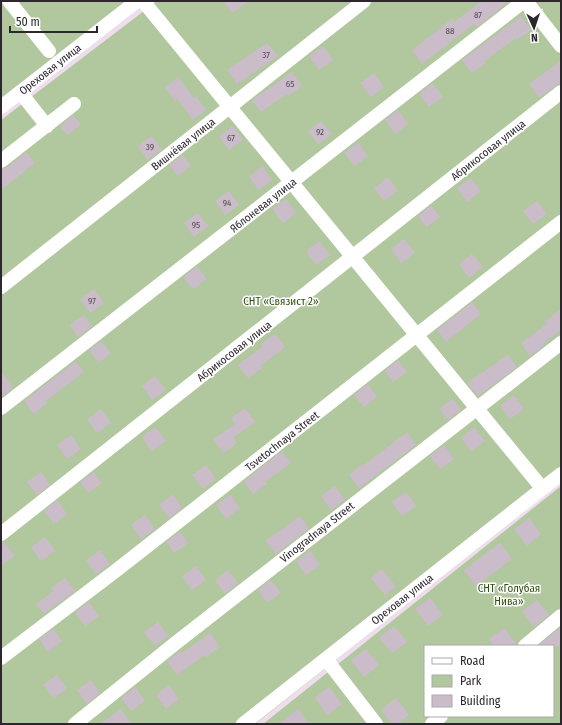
<svg xmlns="http://www.w3.org/2000/svg" width="562" height="725" font-family="'Fira Sans Condensed',sans-serif">
  <style>
    .green { fill: #b1c79e; fill-rule: evenodd }
    .building { fill: #cbbcca }
    .lines { fill: none; stroke-linecap: round; stroke-linejoin: round }
    .minor { stroke: #fff; stroke-width: 14 }
    .labels { text-anchor: middle; stroke-width: 3; stroke-linejoin: round; paint-order: stroke }
    .number-label { font-size: 9px; fill: #544c54 }
    .street-label { font-size: 11px; fill: #2d272d; stroke: #fff }
    .park-label { font-size: 11px; fill: #314f0a; stroke: #fff }
  </style>
  <rect width="100%" height="100%" fill="#eedeed"/>
  <g class="green">
    <polygon points="1,1 147,1 1,113"/>
    <polygon points="157,1 561,1 561,482 255,724 1,724 1,120"/>
    <path d="M561 486V724H263ZM425 646H553V716H425Z"/>
  </g>
  <g class="building">
    <polygon points="223,1 249,1 232,13"/>
    <polygon points="482,1 509,1 477,27 474,24 422,64 412,50 452,19 454,22"/>
    <polygon points="521,16 531,30 517,40 516,38 484,61 486,63 472,73 462,60"/>
    <polygon points="267,43 278,56 237,84 227,70"/>
    <polygon points="323,46 333,60 319,70 309,56"/>
    <polygon points="561,61 561,82 539,98 529,84"/>
    <polygon points="292,72 302,86 288,96 287,94 261,112 252,100"/>
    <polygon points="374,73 384,87 371,97 360,83"/>
    <polygon points="178,77 194,98 196,96 206,110 193,120 177,99 175,101 165,87"/>
    <polygon points="432,83 443,97 429,107 419,94"/>
    <polygon points="398,110 408,124 395,134 385,120"/>
    <polygon points="73,115 81,125 67,135 60,126"/>
    <polygon points="321,121 332,134 318,144 308,131"/>
    <polygon points="233,126 243,140 229,150 219,136"/>
    <polygon points="151,136 162,149 148,160 138,146"/>
    <polygon points="358,143 368,156 355,166 344,153"/>
    <polygon points="26,152 35,163 1,190 1,169 6,168"/>
    <polygon points="183,155 191,166 178,176 169,165"/>
    <polygon points="262,166 272,180 259,190 249,177"/>
    <polygon points="388,177 398,191 384,201 374,188"/>
    <polygon points="471,178 481,191 467,202 457,188"/>
    <polygon points="229,191 239,205 225,215 215,201"/>
    <polygon points="286,199 296,213 283,223 272,209"/>
    <polygon points="537,201 547,214 533,224 523,211"/>
    <polygon points="431,205 440,217 426,227 418,216"/>
    <polygon points="198,213 208,226 194,237 184,223"/>
    <polygon points="404,239 415,253 401,263 391,249"/>
    <polygon points="319,241 330,255 316,265 306,251"/>
    <polygon points="472,254 483,267 469,278 459,264"/>
    <polygon points="197,266 207,279 193,289 183,277"/>
    <polygon points="94,289 104,303 90,313 80,299"/>
    <polygon points="472,302 481,314 446,342 437,330"/>
    <polygon points="561,309 561,330 543,344 544,346 530,356 521,343 547,324 545,321"/>
    <polygon points="84,315 92,326 78,337 70,325"/>
    <polygon points="275,334 285,347 260,366 262,368 248,378 238,365 263,346 261,344"/>
    <polygon points="101,341 111,353 99,363 89,350"/>
    <polygon points="508,355 517,367 478,396 467,383"/>
    <polygon points="398,360 407,372 393,382 385,371"/>
    <polygon points="76,361 84,372 46,401 47,403 34,414 24,401"/>
    <polygon points="1,371 13,388 1,397"/>
    <polygon points="155,376 166,390 152,400 142,386"/>
    <polygon points="368,384 377,397 364,407 354,395"/>
    <polygon points="514,395 524,409 510,419 500,405"/>
    <polygon points="453,399 461,410 448,420 439,409"/>
    <polygon points="245,408 255,422 233,438 237,443 224,453 213,439 235,424 231,418"/>
    <polygon points="101,409 111,423 97,433 87,419"/>
    <polygon points="155,427 166,441 152,451 142,437"/>
    <polygon points="474,427 485,441 471,451 461,438"/>
    <polygon points="407,432 416,445 359,488 349,475 362,464 363,466"/>
    <polygon points="71,435 81,449 67,459 57,445"/>
    <polygon points="444,445 454,459 440,469 430,456"/>
    <polygon points="282,451 291,463 265,482 267,484 253,494 244,481"/>
    <polygon points="206,465 216,479 203,489 192,475"/>
    <polygon points="41,472 50,485 37,495 27,482"/>
    <polygon points="94,472 102,483 88,493 80,482"/>
    <polygon points="335,486 345,500 331,510 321,496"/>
    <polygon points="406,492 416,506 402,516 392,502"/>
    <polygon points="173,494 182,508 169,518 159,505"/>
    <polygon points="230,495 240,508 226,519 216,505"/>
    <polygon points="57,500 67,514 54,524 44,511"/>
    <polygon points="145,515 155,529 141,539 131,525"/>
    <polygon points="300,516 309,528 276,554 265,541"/>
    <polygon points="529,518 541,534 527,546 514,529"/>
    <polygon points="180,531 188,543 174,553 166,542"/>
    <polygon points="45,537 55,551 41,561 31,547"/>
    <polygon points="1,542 4,542 15,556 1,565"/>
    <polygon points="500,543 512,559 476,586 464,570"/>
    <polygon points="100,550 110,564 96,574 86,560"/>
    <polygon points="310,551 320,565 306,575 296,561"/>
    <polygon points="196,566 206,580 192,590 182,576"/>
    <polygon points="382,569 396,587 385,595 371,578"/>
    <polygon points="228,570 238,583 225,594 215,580"/>
    <polygon points="65,578 75,591 44,614 36,604 54,591 51,588"/>
    <polygon points="271,580 281,593 267,603 258,590"/>
    <polygon points="430,598 443,615 428,626 415,609"/>
    <polygon points="537,600 549,615 534,627 522,611"/>
    <polygon points="89,602 99,616 85,626 75,612"/>
    <polygon points="158,622 168,636 155,646 144,632"/>
    <polygon points="394,626 407,642 392,653 379,637"/>
    <polygon points="561,627 561,646 538,646"/>
    <polygon points="504,628 517,645 517,646 494,646 489,639"/>
    <polygon points="53,629 62,641 48,652 39,639"/>
    <polygon points="210,633 220,647 206,657 204,655 177,675 167,661 180,651 182,653"/>
    <polygon points="366,649 379,665 364,677 351,660"/>
    <polygon points="57,675 67,688 54,698 43,685"/>
    <polygon points="91,680 100,693 87,704 77,690"/>
    <polygon points="169,685 179,699 166,709 156,695"/>
    <polygon points="135,687 145,701 131,711 121,698"/>
    <polygon points="329,687 342,704 327,715 315,698"/>
    <polygon points="396,698 409,715 397,724 392,724 381,710"/>
    <polygon points="121,709 132,724 100,724"/>
    <polygon points="298,709 309,724 278,724"/>
  </g>
  <g class="lines">
    <g class="minor">
      <polyline points="9,1 49,51"/>
      <polyline points="143,1 542,488"/>
      <polyline points="526,1 561,46"/>
      <polyline points="20,92 47,126"/>
      <polyline points="1,107 137,1"/>
      <polyline points="1,161 74,104"/>
      <polyline points="1,287 364,1"/>
      <polyline points="1,408 524,1"/>
      <polyline points="1,534 561,92"/>
      <polyline points="525,646 561,616"/>
      <polyline points="1,658 118,569 561,222"/>
      <polyline points="326,659 376,724"/>
      <polyline points="75,724 177,642 561,343"/>
      <polyline points="243,724 561,474"/>
      <polyline points="432,724 441,716"/>
    </g>
  </g>
  <g class="labels">
    <g class="number-label">
      <text x="478" y="18">87</text>
      <text x="450" y="34">88</text>
      <text x="266" y="58">37</text>
      <text x="290" y="87">65</text>
      <text x="320" y="135">92</text>
      <text x="231" y="141">67</text>
      <text x="150" y="150">39</text>
      <text x="227" y="206">94</text>
      <text x="196" y="228">95</text>
      <text x="92" y="304">97</text>
    </g>
    <g class="street-label">
      <text transform="translate(50 69) rotate(-38)" y="4">Ореховая улица</text>
      <text transform="translate(183 144) rotate(-38)" y="4">Вишнёвая улица</text>
      <text transform="translate(488 150) rotate(-38)" y="4">Абрикосовая улица</text>
      <text transform="translate(263 205) rotate(-38)" y="4">Яблоневая улица</text>
      <text transform="translate(234 351) rotate(-38)" y="4">Абрикосовая улица</text>
      <text transform="translate(282 441) rotate(-38)" y="4">Tsvetochnaya Street</text>
      <text transform="translate(317 532) rotate(-38)" y="4">Vinogradnaya Street</text>
      <text transform="translate(402 599) rotate(-38)" y="4">Ореховая улица</text>
    </g>
    <g class="park-label">
      <text x="281" y="305">СНТ «Связист 2»</text>
      <text x="509" y="592">СНТ «Голубая<tspan x="509" dy="13">Нива»</tspan></text>
    </g>
  </g>
  <rect width="562" height="725" fill="none" stroke="#2d272d" stroke-width="4"/>
  <rect x="424" y="645" width="130" height="72" fill="#ffffff" stroke="#aba9ab"/>
  <rect x="432" y="658" width="20" height="6" fill="#ffffff" stroke="#aba9ab"/>
  <text x="460" y="665" font-size="12" fill="#2d272d">Road</text>
  <rect x="432" y="675" width="20" height="12" fill="#b1c79e" stroke="#aba9ab"/>
  <text x="460" y="685" font-size="12" fill="#2d272d">Park</text>
  <rect x="432" y="695" width="20" height="12" fill="#cbbcca" stroke="#aba9ab"/>
  <text x="460" y="705" font-size="12" fill="#2d272d">Building</text>
  <g transform="translate(534 28) rotate(177)" stroke="#ffffff" stroke-width="3" paint-order="stroke">
  <path d="M0-3L7 15L0 10L-7 15Z" fill="#2d272d"/>
  <text y="-6" font-size="11" font-weight="bold" text-anchor="middle" fill="#2d272d">N</text>
  </g>
  <path d="M10 26v6h87v-6" fill="none" stroke="#2d272d" stroke-width="2"/>
  <text x="16" y="26" font-size="12" fill="#2d272d" stroke="#ffffff" stroke-width="3" paint-order="stroke">50 m</text>
</svg>
